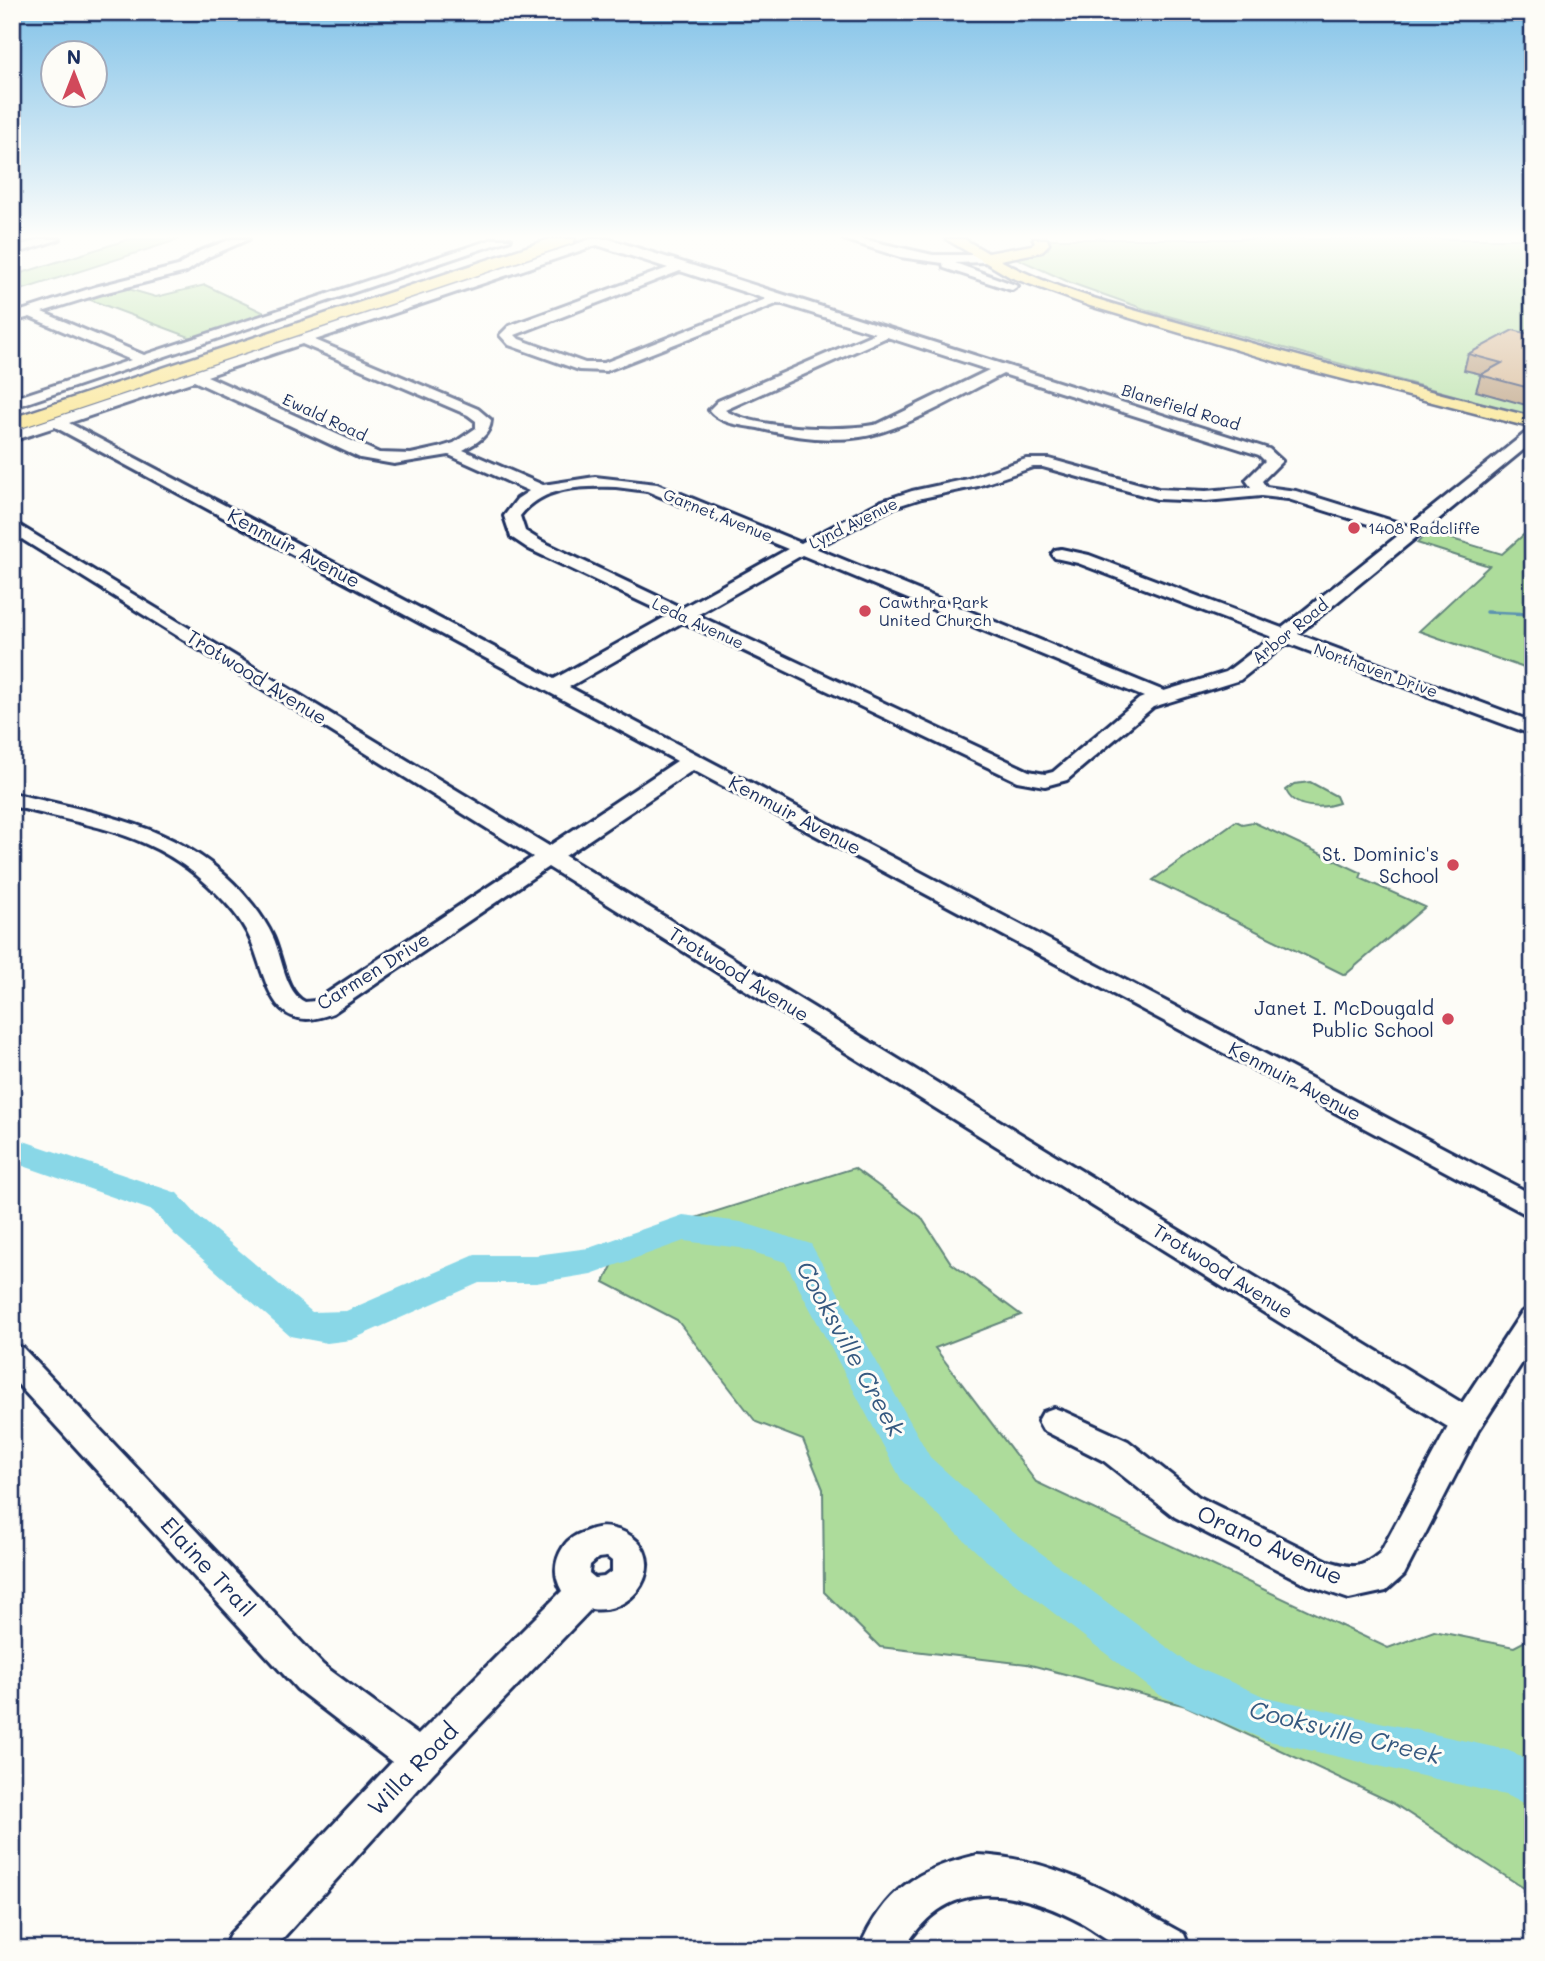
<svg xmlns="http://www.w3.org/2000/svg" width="1545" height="1961" font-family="Mali,sans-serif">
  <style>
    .green { fill: #addc9b; stroke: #64867c; stroke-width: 2 }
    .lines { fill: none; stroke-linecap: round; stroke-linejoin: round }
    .stream { stroke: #5d94b0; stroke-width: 3.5 }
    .river { fill: #89d7e7; fill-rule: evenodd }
    .minor-casing { stroke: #1b2f5e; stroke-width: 6 }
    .major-casing { stroke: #1b2f5e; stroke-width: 5 }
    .highway-casing { stroke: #1b2f5e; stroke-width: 5 }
    .minor { fill: #fdfcf7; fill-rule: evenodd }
    .major { fill: #f9e181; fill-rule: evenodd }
    .highway { fill: #f9e181; fill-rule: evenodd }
    .wall { fill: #b39370; stroke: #1b2f5e; stroke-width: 2 }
    .building { fill: #d0ab82; stroke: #1b2f5e; stroke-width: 2 }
    .poi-dot { fill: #d1495b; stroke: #fdfcf7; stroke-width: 2.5 }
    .labels { text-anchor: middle; stroke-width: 6; stroke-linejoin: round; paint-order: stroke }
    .far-street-label { font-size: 16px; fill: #1b2f5e; stroke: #fdfcf7 }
    .far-poi-label { font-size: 16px; fill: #1b2f5e; stroke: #fdfcf7; text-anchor: start }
    .street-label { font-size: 19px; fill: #1b2f5e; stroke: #fdfcf7 }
    .poi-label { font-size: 19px; fill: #1b2f5e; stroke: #fdfcf7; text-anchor: end }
    .near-street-label { font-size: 23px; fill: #1b2f5e; stroke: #fdfcf7 }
    .near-water-label { font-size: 24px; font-style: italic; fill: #365980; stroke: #fdfcf7 }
  </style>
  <rect width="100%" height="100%" fill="#fdfcf7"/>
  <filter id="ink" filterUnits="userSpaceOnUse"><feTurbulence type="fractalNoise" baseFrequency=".0143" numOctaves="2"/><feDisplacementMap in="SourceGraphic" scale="14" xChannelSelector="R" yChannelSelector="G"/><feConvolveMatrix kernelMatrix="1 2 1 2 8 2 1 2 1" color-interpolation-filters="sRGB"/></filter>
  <g filter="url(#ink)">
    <g class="green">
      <polygon points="130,239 180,239 12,293 12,276"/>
      <polygon points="1046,239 1533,239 1533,417 1150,311 1071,283 1016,258 1048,249 1050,245"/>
      <polygon points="205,285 267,314 192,338 88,299 125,288 156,297"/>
      <polygon points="1530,529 1533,529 1533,671 1419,631 1489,566 1417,543 1429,532 1502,554"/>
      <path d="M1310 782 1336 796 1339 803C1322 809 1293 809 1286 790L1294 784Z"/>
      <polygon points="1236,821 1242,824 1253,822 1362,873 1360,878 1425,907 1345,975 1153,880"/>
      <polygon points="854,1168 921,1217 951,1263 1021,1315 935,1348 1036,1482 1388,1648 1434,1631 1514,1647 1533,1637 1533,1894 1391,1802 1186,1706 1027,1664 880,1647 824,1592 823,1489 803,1440 756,1422 677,1320 604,1282 625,1240"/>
    </g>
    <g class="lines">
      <polyline class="stream" points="1486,612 1533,614"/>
      <polygon class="river" points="12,1137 177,1193 198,1216 312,1312 346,1311 475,1255 536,1255 589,1248 683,1215 741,1222 811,1244 930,1457 1013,1532 1191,1665 1266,1697 1507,1750 1533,1761 1533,1807 1505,1795 1265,1740 1159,1695 983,1558 902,1481 785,1262 740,1248 684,1241 591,1274 536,1283 479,1283 351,1340 327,1343 290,1336 174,1234 153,1211 12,1162"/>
      <defs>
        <g id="minor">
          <polygon points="41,239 60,239 12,255 12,248"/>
          <polygon points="232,239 249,239 208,257 186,272 103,293 42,312 144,355 493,239 511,239 12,408 12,399 131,360 30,317 12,322 12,314 95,287 178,266 200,251"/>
          <path d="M591 239H609L1269 449 1282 461 1262 481 1266 487 1296 491 1409 526 1528 431 1533 430V442L1298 634 1533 722V735L1287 643 1240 680 1153 707 1067 780 1045 786 1017 781 683 622 569 687 1533 1195V1218L693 770 565 856 1462 1403 1522 1312 1533 1308V1346L1478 1431 1404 1575 1386 1591 1349 1599 1308 1585 1175 1517 1104 1461 1043 1430 1038 1421 1043 1412 1054 1408 1065 1412 1128 1441 1199 1497 1328 1561C1352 1568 1360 1570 1380 1553L1448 1427 548 867 333 1013C273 1037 268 984 252 943 246 928 237 915 226 903 162 832 99 829 12 806V793C105 816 190 825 253 905 261 915 268 926 273 937 282 956 285 993 305 1002L315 1001 533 857 12 533V521L549 846 677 761 55 427 12 441V432ZM597 245 668 268 509 326 500 335 509 345 579 370 606 371 779 303 875 333 718 401 709 410C720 424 741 425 758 428 790 436 827 442 860 437 900 432 965 393 1003 374L1259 455 1265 461 1246 480 1251 487 1206 491 1158 489 1049 459H1026L968 479 912 491 882 501 801 543 657 484 595 477 543 485 463 450C476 443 490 436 491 420L478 409 315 340ZM680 271 766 299 604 363H585L519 339 515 335ZM887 337 989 370 878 424C845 432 752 429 725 410ZM302 344 468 415 476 421V428L454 443 438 448 411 454 379 453 207 376ZM194 381 360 458 394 464 449 455 529 491 517 499 504 516 511 537 529 549 669 615 554 679 69 423ZM1033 467H1043L1157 499 1206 501 1261 496 1288 499 1400 534 1282 628 1089 555 1061 549 1055 550 1052 554 1055 558 1078 563 1272 637 1226 672 1164 691 815 548 894 507 922 498 978 486ZM616 487 647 491 788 549 682 608 541 541 525 531 520 516C543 486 581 486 616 487ZM802 555 1144 697 1139 699 1053 772 1045 774 1029 771 697 615Z"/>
          <polygon points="843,239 862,239 933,255 989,255 991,258 985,262 955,263 1018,286 1012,290 1008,289 944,268 943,263 900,257"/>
          <path d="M12 1345 23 1348 323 1665 418 1735 562 1591C553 1575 554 1561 564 1546 570 1536 582 1533 592 1529 602 1526 609 1527 618 1530 673 1548 642 1616 591 1609L433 1773 273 1949H224L230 1934 392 1762 297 1689 12 1378ZM607 1557 612 1561V1571L604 1577 595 1578 589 1573 590 1565 598 1558Z"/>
          <path d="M977 1855C1057 1858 1116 1897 1184 1934L1190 1949C1171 1949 1149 1952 1130 1949 1115 1946 1096 1931 1082 1923 1015 1888 948 1874 904 1949H859C884 1890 917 1869 977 1855Z"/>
        </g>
        <path id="major" d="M946 239H964L988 253 1032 245 1035 243 1033 239H1047L1049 244 1041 252 1000 260C1057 291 1124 307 1187 325 1301 358 1417 388 1533 417V428L1281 363 1090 306 1010 277Z"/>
        <polygon id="highway" points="550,239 575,239 573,243 12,431 12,418"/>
      </defs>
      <use href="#minor" class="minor-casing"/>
      <use href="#major" class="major-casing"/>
      <use href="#highway" class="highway-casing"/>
      <use href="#minor" class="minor"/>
      <use href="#major" class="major"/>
      <use href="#highway" class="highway"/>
    </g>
    <polygon class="wall" points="1533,335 1533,407 1476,391 1481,374 1464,370 1468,354"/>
    <polygon class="building" points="1513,330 1533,335 1533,389 1480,375 1502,363 1468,354"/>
  </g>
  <linearGradient id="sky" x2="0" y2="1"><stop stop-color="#82c2e8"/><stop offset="0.46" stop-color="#fefefb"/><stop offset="1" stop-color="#fefefb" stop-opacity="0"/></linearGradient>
  <rect width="1545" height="514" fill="url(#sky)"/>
  <g class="poi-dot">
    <circle cx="1354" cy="528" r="7"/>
    <circle cx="865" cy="611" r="7"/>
    <circle cx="1453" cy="865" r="7"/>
    <circle cx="1448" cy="1019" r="7"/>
  </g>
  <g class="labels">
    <g class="far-street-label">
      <text transform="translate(1181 407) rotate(17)" y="6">Blanefield Road</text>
      <text transform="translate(325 417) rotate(25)" y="6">Ewald Road</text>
      <text transform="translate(718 515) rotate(22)" y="6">Garnet Avenue</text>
      <text transform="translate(853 523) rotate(-26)" y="6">Lynd Avenue</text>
      <text transform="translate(698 623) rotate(25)" y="6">Leda Avenue</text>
      <text transform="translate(1290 631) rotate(-39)" y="6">Arbor Road</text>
      <text transform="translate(1376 670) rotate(20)" y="6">Northaven Drive</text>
    </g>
    <g class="far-poi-label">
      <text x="1368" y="534">1408 Radcliffe</text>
      <text x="879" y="608">Cawthra Park<tspan x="879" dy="18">United Church</tspan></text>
    </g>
    <g class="street-label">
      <text transform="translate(294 548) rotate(28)" y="7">Kenmuir Avenue</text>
      <text transform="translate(257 677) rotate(32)" y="7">Trotwood Avenue</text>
      <text transform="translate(795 815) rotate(28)" y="7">Kenmuir Avenue</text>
      <text transform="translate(373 971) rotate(-32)" y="7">Carmen Drive</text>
      <text transform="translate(739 974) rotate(32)" y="7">Trotwood Avenue</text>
      <text transform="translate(1295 1081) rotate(28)" y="7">Kenmuir Avenue</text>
      <text transform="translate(1223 1271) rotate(32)" y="7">Trotwood Avenue</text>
    </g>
    <g class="poi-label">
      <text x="1439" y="861">St. Dominic's<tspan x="1439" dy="22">School</tspan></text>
      <text x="1434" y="1015">Janet I. McDougald<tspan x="1434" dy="22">Public School</tspan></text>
    </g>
    <g class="near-street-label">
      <text transform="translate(1270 1545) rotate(25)" y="8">Orano Avenue</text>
      <text transform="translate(208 1567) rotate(47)" y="8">Elaine Trail</text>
      <text transform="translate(413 1769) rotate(-46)" y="8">Willa Road</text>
    </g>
    <g class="near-water-label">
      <text transform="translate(850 1349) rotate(61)" y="8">Cooksville Creek</text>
      <text transform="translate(1345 1733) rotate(14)" y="8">Cooksville Creek</text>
    </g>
  </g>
  <rect width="1545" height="1961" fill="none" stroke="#fdfcf7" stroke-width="42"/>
  <rect x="21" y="21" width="1503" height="1919" fill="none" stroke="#1b2f5e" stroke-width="2.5" filter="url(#ink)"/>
  <g transform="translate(74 74)"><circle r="33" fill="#fdfcf7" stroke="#a3aaba" stroke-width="2"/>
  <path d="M0-5L12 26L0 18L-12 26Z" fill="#d1495b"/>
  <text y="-10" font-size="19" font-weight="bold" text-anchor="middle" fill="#1b2f5e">N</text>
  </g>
</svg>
